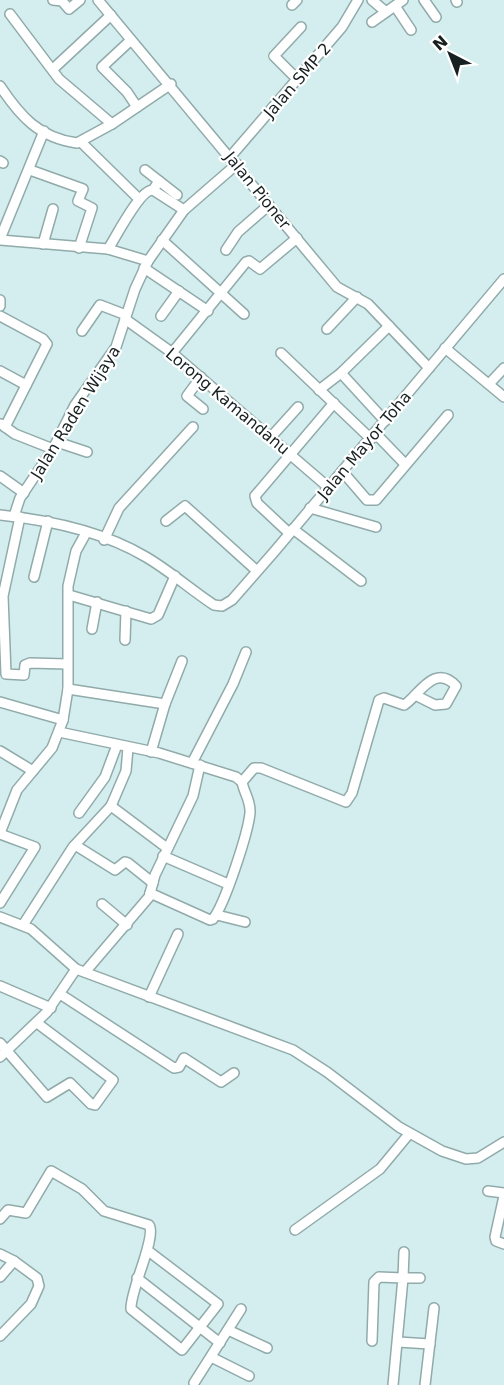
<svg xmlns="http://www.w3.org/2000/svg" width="504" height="1385" font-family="'DejaVu Sans',sans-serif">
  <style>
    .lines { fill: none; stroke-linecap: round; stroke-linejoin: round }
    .minor-casing { stroke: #91aaaa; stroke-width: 12 }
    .minor { stroke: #fff; stroke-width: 9 }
    .labels { text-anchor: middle; stroke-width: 4.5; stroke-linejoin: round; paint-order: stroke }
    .street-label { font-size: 16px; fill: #172021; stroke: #fff }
  </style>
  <rect width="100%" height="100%" fill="#d4eeef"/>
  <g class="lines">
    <defs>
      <g id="minor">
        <polyline points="53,0 62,1 69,9 80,0"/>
        <polyline points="98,0 337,287 368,304 429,368"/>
        <polyline points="372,0 386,12"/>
        <polyline points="424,0 436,17"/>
        <polyline points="456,0 457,2"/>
        <polyline points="292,5 297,0"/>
        <polyline points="395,6 411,30"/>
        <polyline points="10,14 59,79 112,124"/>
        <polyline points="372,22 403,0"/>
        <polyline points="131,40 102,67 127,92 137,107"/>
        <polyline points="53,69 111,15"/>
        <polyline points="297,79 274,56 301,27"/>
        <path d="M0 86C20 116 39 138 77 143L112 124 171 84"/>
        <polyline points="81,142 139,199"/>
        <polyline points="231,156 342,27 358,0"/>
        <polyline points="0,161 3,163"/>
        <polyline points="30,170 83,189 78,201 92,208 79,248"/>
        <polyline points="145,170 177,195"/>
        <polyline points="153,190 184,210"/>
        <polyline points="0,239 44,131"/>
        <polyline points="0,240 108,249 148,261"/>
        <polyline points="162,240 244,314"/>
        <polyline points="43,244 53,209"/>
        <path d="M108 249C116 237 140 189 153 190L159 181"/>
        <polyline points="226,250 238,232 269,205"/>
        <polyline points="144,268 208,311"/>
        <polyline points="0,300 0,306"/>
        <polyline points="0,316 43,339 47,344 5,427"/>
        <polyline points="161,316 179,291"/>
        <polyline points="125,319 171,352 328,487"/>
        <polyline points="327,329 357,297"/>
        <polyline points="82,331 100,305 126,315"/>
        <polyline points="445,348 504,397"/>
        <polyline points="172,353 246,262 249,261 260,269 297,238"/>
        <polyline points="281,353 371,439"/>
        <polyline points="0,371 26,385"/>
        <polyline points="341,373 385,421"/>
        <polyline points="201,377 187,396 203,409"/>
        <polyline points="489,384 504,368"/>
        <polyline points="319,390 341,373 389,326"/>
        <polyline points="1,424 15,434 53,449"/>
        <polyline points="375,433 405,464"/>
        <polyline points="271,437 298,407"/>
        <polyline points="57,442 87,452"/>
        <polyline points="342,471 367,500 376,500 448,415"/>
        <polyline points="0,476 24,493"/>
        <polyline points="310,508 376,527"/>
        <path d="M0 515C48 520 104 532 146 557 170 571 191 590 214 605L222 606 232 600 274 552 504 279"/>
        <polyline points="14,516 20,498 53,449 75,405 116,347 135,289 148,261 184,210 237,164"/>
        <polyline points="20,517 3,596 6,674 24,675 25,665 30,663 67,664"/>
        <polyline points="166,521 185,506 257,571"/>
        <polyline points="293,529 361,581"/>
        <polyline points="289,533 257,503 255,496 334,403"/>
        <polyline points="104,540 119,508 193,427"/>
        <polyline points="34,577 48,521"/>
        <polyline points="69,595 151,619 158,615 175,576"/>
        <polyline points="92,629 97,602"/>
        <polyline points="125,640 126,611"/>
        <polyline points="68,689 165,704 151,752"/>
        <polyline points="0,702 63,720"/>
        <polyline points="165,704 182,661"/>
        <polyline points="59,732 159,753 236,777 242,782"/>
        <polyline points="0,751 33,771"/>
        <polyline points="192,763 233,684 246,652"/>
        <polyline points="111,806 167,848"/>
        <polyline points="79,813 105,777 117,745"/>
        <polyline points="0,833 17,790 52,748 63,720 68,689 68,586 76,551 86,533"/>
        <polyline points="0,834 35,847 0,903"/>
        <polyline points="75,845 115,870 125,862 128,863 153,883"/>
        <polyline points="163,856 228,884"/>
        <path d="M150 893 210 920 213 919C225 904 248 833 250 813 251 801 244 793 242 782L254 768H261L346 802 352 793 379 700 384 698 404 705C418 697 434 662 456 686L446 704 435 705 415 695"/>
        <polyline points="102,904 127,925"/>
        <polyline points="217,915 245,922"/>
        <polyline points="0,917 31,929 76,969 293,1050 327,1072 399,1127 442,1151 466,1159 478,1158 504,1142"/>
        <polyline points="23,925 73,847 111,806 126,771 128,748"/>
        <polyline points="85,972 149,897 155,875 193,796 200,765"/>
        <polyline points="0,986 51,1008"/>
        <polyline points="60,994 174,1068 179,1067 184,1058 221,1082 234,1073"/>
        <polyline points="149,997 178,934"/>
        <polyline points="0,1043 47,1097 70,1083 91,1104 95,1105 113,1080 37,1023"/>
        <polyline points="0,1057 47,1012 76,969"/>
        <polyline points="488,1191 504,1193"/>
        <polyline points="504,1196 495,1237 496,1241 504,1244"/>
        <path d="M0 1219 8 1210 26 1213 51 1171 82 1189 104 1211 149 1225C157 1237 130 1290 131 1309L182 1350 218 1304 147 1250"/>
        <polyline points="295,1230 380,1169 409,1134"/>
        <polyline points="404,1252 403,1278 420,1278"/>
        <polyline points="0,1254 14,1261 0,1277"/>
        <polyline points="137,1278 220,1343"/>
        <polyline points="228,1330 267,1348"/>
        <polyline points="0,1336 31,1304 39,1286 37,1278 14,1261"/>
        <polyline points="372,1341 374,1282 379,1277 403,1278 393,1385"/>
        <polyline points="398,1342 430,1344"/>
        <polyline points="211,1357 249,1376"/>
        <polyline points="194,1383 241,1309"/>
        <polyline points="425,1385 434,1308"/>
      </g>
    </defs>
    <use href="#minor" class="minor-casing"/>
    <use href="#minor" class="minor"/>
  </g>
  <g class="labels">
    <g class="street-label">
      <text transform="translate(297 80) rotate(-49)" y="6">Jalan SMP 2</text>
      <text transform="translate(258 190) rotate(51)" y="6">Jalan Pioner</text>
      <text transform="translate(228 401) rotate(40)" y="6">Lorong Kamandanu</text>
      <text transform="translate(75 412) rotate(-58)" y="6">Jalan Raden Wijaya</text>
      <text transform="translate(364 445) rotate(-50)" y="6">Jalan Mayor Toha</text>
    </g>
  </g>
  <g transform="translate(450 54) rotate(318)" stroke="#ffffff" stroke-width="4.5" paint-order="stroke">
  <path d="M0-4.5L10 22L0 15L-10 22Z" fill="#172021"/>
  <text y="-9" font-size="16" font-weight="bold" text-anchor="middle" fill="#172021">N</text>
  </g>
</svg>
